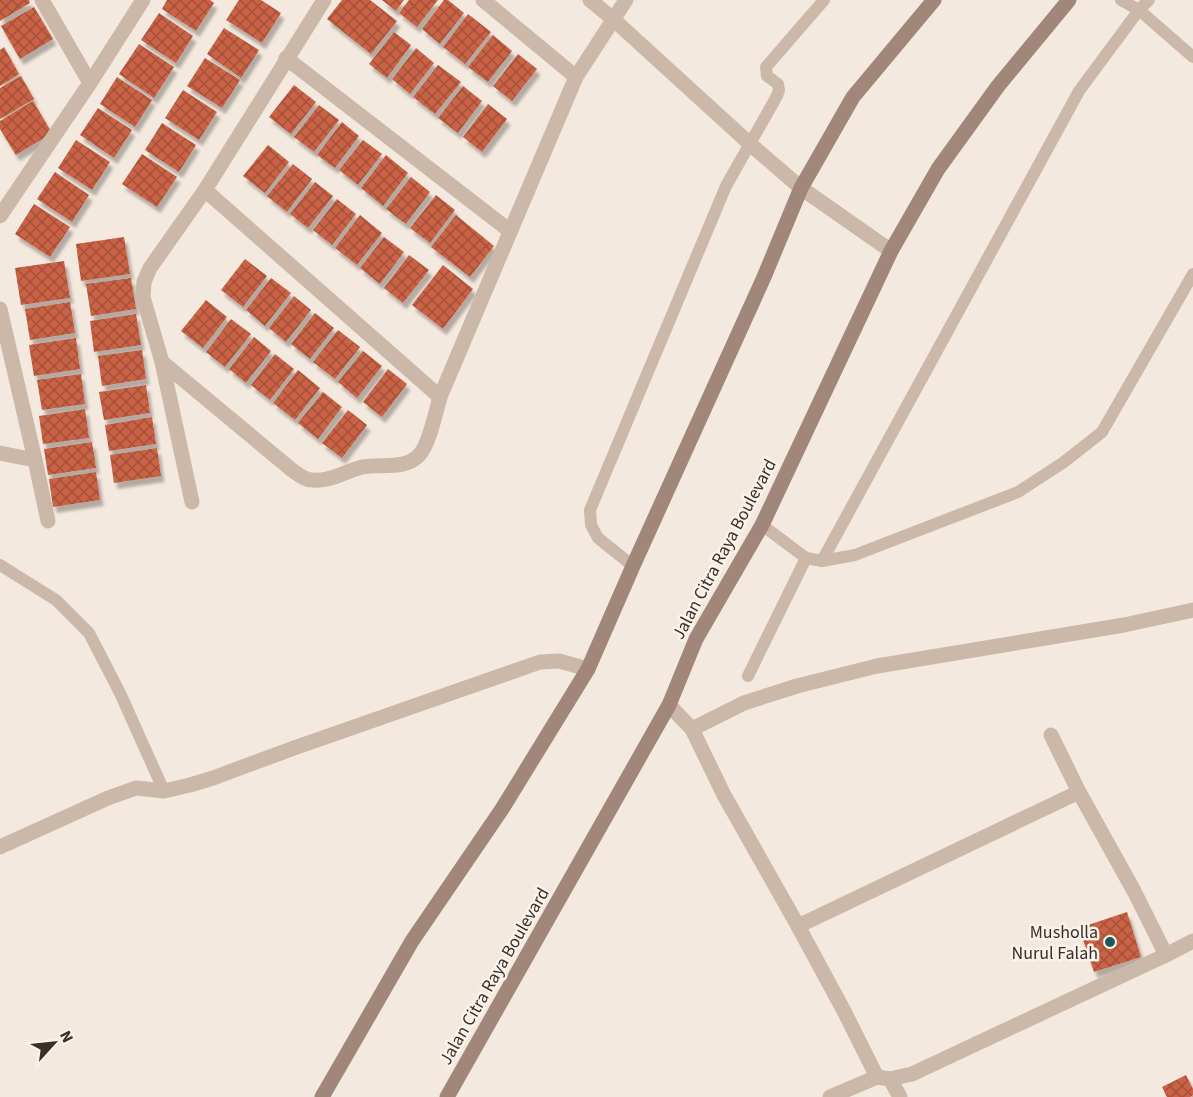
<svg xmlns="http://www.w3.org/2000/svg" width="1193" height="1097" font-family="'Source Sans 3',sans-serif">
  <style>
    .building { fill: url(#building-cross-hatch); filter: url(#shadow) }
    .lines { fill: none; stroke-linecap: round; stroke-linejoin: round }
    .lane { stroke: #ccb8a9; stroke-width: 12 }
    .street { stroke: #ccb8a9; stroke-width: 15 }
    .secondary { stroke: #a0877a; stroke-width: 15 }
    .poi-dot { fill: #1d5a5d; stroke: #fbf3eb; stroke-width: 2 }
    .labels { text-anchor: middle; stroke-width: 5; stroke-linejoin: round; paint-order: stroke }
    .street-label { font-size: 18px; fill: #392e29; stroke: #fbf3eb }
    .poi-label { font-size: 18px; fill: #392e29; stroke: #fbf3eb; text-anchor: end }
  </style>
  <defs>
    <pattern id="building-cross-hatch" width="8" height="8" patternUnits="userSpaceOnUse" patternTransform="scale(1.5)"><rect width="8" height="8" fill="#ca6245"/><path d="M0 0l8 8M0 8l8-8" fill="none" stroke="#a5513a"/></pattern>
    <filter id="shadow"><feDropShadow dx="3.5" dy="6" stdDeviation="1.5" flood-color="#0004"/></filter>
  </defs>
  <rect width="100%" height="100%" fill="#f4e9de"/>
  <g class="building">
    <polygon points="0,0 29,0 30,3 0,21"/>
    <polygon points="167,0 210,0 214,3 196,31 162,9"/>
    <polygon points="239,0 261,0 281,13 262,43 226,20"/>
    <polygon points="342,0 370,0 397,21 371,54 327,19"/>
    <polygon points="382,0 404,0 396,11"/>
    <polygon points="409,0 438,0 417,27 399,13"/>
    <polygon points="444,0 448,0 464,13 440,44 422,29"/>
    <polygon points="34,7 53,39 20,59 1,26"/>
    <polygon points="159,13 193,36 176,63 141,40"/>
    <polygon points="468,14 491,32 465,64 443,47"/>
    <polygon points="224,28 259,50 241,78 207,54"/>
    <polygon points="394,32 411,45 387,78 369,64"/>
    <polygon points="493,35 512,51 488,82 468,67"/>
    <polygon points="139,44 174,67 154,98 119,74"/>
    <polygon points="4,47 19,74 0,86 0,50"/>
    <polygon points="416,48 434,63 410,94 392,79"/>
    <polygon points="518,54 537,69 512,101 493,86"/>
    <polygon points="205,58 240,80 222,108 187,86"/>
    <polygon points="438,65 461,82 435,114 413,97"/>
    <polygon points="21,76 34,99 0,119 0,88"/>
    <polygon points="117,77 152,100 135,127 100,104"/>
    <polygon points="294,85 316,102 291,134 269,117"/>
    <polygon points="463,86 482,101 458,133 438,118"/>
    <polygon points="183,90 217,112 199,140 165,118"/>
    <polygon points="33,101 52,133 16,155 0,129 0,121"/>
    <polygon points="488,104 507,119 482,152 463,137"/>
    <polygon points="319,105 339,120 314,152 294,137"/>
    <polygon points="98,108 132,130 114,158 80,135"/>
    <polygon points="342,122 359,136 335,168 317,155"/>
    <polygon points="162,123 196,145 179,172 145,150"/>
    <polygon points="76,140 110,162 92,190 58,168"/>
    <polygon points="363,140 382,154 358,185 339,170"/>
    <polygon points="268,145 289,162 265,193 243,176"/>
    <polygon points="142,154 177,177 157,207 122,184"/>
    <polygon points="386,155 408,173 383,206 361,188"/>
    <polygon points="293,164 312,179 287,212 267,196"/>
    <polygon points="55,172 89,195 72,222 37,199"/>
    <polygon points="411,177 430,192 406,224 386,209"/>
    <polygon points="315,182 333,196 308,228 290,214"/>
    <polygon points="436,195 455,210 430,243 410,228"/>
    <polygon points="337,199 356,214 332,245 313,230"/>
    <polygon points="34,204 70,227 50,257 15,234"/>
    <polygon points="360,215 382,233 357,265 335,248"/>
    <polygon points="456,215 494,246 470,277 431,247"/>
    <polygon points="124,237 130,274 81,281 76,244"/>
    <polygon points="384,237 404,252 380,284 360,268"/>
    <polygon points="409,255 429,270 403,303 384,288"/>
    <polygon points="245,259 267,276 243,307 221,290"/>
    <polygon points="64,261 70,298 21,305 15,268"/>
    <polygon points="443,265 473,289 443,329 412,305"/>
    <polygon points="131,278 136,309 91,316 86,284"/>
    <polygon points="271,278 291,293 265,326 246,310"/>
    <polygon points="294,296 311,310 286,342 269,328"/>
    <polygon points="206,300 227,317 203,348 181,331"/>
    <polygon points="70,302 75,333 30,340 25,309"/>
    <polygon points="315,313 334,328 310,359 291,344"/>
    <polygon points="136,314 141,345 94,352 90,321"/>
    <polygon points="231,319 251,334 225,367 206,352"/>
    <polygon points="338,330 360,347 335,379 313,362"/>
    <polygon points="254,337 271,351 246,383 229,369"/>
    <polygon points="76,338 80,369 34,376 29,345"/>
    <polygon points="142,350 146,379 102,386 98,356"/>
    <polygon points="363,351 382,366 357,398 338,382"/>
    <polygon points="275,354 294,369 270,400 251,385"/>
    <polygon points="388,369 407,384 382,417 363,402"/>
    <polygon points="298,370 320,388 295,420 273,403"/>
    <polygon points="81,374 85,404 42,410 37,380"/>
    <polygon points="146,385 150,413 104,420 99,392"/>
    <polygon points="323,392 342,407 318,439 298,423"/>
    <polygon points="85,409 89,438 43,444 39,416"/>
    <polygon points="348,410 367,425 342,458 322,443"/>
    <polygon points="152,417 156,444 109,451 105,425"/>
    <polygon points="92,442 96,468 48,475 44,449"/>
    <polygon points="157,448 161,476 114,483 110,455"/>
    <polygon points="96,472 100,500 53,507 49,479"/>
    <polygon points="1127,912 1141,957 1094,972 1079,928"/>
    <polygon points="1186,1075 1193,1089 1193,1095 1190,1097 1167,1097 1162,1087"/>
  </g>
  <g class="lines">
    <g class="lane">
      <polyline points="1121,0 1139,10 1193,57"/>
      <polyline points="762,525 806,558 822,561 855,555 1018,492 1064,462 1102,432 1193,274"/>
      <polyline points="822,561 1079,91 1139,10 1149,0"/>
      <polyline points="0,565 56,600 89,633 120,693 164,791"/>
      <polyline points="633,566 598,538 591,525 590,510 726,186 777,96 779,90 778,84 767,76 766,67 824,0"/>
      <polyline points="748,676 806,558"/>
    </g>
    <g class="street">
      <polyline points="42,0 90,83"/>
      <polyline points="483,0 576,77"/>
      <polyline points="590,0 613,19 750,144 801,188 891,251"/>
      <polyline points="286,58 510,231"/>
      <polyline points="205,190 440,397"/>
      <polyline points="0,216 90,83 143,0"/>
      <polyline points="0,309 35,460 48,521"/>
      <path d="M162 362 292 470C298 474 305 480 312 480 329 482 346 471 362 467 380 463 406 471 420 454 429 444 436 411 440 397L576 77 626 0"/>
      <polyline points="0,453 35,460"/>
      <polyline points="192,502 162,362 143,297 144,282 150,268 205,190 324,0"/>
      <polyline points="669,705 692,729 724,795 798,926 844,1011 877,1077"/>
      <polyline points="692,729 744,703 797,686 877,666 1124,625 1193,610"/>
      <polyline points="1051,735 1079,792 1134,891 1166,955"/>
      <polyline points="0,847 108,798 136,788 164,791 190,785 213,778 294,748 540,662 559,661 588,669"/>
      <polyline points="798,926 1079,792"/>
      <polyline points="890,1079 900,1097"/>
      <polyline points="830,1097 877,1077 890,1079 912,1074 1166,955 1193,941"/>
    </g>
    <g class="secondary">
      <polyline points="322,1097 412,941 502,809 588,669 633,566 764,277 801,188 853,97 934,0"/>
      <polyline points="447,1097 669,705 696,639 762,525 891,251 938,169 998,86 1069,0"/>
    </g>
  </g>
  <circle class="poi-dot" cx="1110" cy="942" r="6"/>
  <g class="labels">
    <g class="street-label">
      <text transform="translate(724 549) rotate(-62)" y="6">Jalan Citra Raya Boulevard</text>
      <text transform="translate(494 976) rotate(-60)" y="6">Jalan Citra Raya Boulevard</text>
    </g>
    <g class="poi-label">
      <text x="1098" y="938">Musholla<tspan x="1098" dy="21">Nurul Falah</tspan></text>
    </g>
  </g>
  <g transform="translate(54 1043) rotate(63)" stroke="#fbf3eb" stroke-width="4.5" paint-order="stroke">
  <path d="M0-4.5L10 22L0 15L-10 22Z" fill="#392e29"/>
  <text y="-9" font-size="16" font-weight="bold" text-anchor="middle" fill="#392e29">N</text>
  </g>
</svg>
